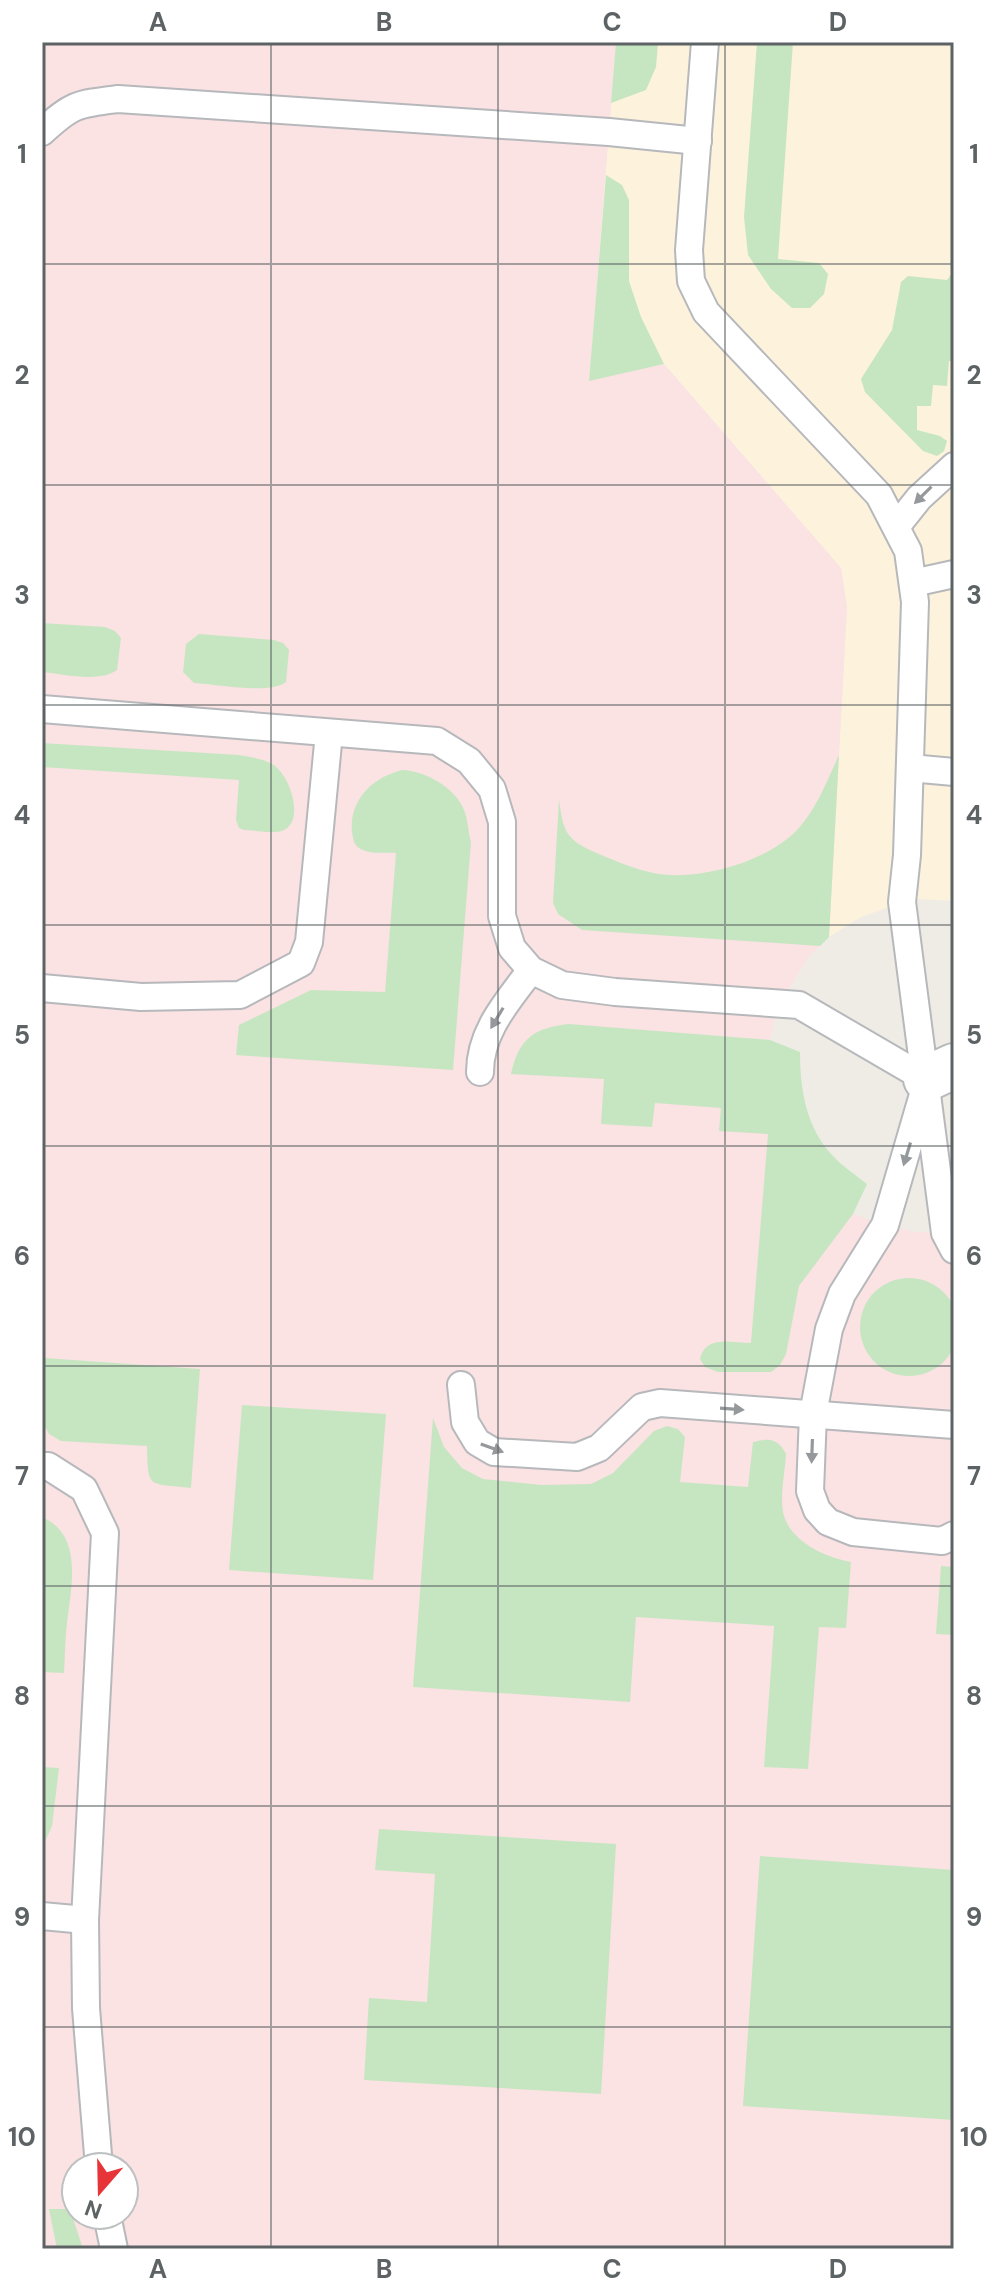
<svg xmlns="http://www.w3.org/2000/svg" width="996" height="2291" font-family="'DM Sans',sans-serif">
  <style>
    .commercial { fill: #fdf2dc }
    .medical { fill: #fbe2e3; fill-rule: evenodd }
    .green { fill: #c6e6c2 }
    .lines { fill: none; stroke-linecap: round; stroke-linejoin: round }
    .lane-casing { stroke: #b6b8bc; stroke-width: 30 }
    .street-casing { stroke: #b6b8bc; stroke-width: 48 }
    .lane { stroke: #fff; stroke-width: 26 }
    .street { stroke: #fff; stroke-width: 44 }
    .oneway { fill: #96999b }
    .grid { fill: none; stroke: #5d6265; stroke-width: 2; stroke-opacity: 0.55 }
    .neatline { fill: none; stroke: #5d6265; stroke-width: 3 }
    .grid-label { font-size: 26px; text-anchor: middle; font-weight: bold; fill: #5d6265 }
  </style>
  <rect width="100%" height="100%" fill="#efece5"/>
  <polygon class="commercial" points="616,42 954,42 954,901 917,899 902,902 859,918 829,937 847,607 841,568 664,364 589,381"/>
  <path class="medical" d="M42 42H616L589 380 664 364 841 568 847 607 829 937 808 958 777 1008 767 1053 820 1195 853 1214 885 1225 914 1232 945 1233 954 1230V2249H42ZM76 2167H124V2215H76Z"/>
  <g class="green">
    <polygon points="616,42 658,42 656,67 646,90 611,103"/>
    <polygon points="757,42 793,42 778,259 819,263 828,274 824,294 810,308 792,308 771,289 748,255 744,217"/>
    <polygon points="606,175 622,185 629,200 629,281 641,317 664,364 589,381"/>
    <polygon points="954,245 954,361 949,361 947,386 933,385 931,406 917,406 917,430 940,436 947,441 944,451 937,456 923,451 865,392 861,379 892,330 901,282 908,276 947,280 952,273"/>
    <path d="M42 623 105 627 115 631 121 638 117 670C99 683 63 674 42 672Z"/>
    <path d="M199 634 274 640 283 643 289 650 286 682C269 695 216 684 194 683L183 672 186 644Z"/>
    <path d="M42 743 239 755C251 757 266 759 275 766 290 777 306 822 282 831 272 834 255 830 244 830L239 828 236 820 239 780 42 767Z"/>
    <path d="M839 755 829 937 820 946 582 930 558 914 553 903 559 800C561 812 562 826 569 835 577 846 595 852 606 857 623 864 641 871 659 874 702 880 766 862 797 830 816 810 827 781 839 755Z"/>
    <path d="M402 770C425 771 455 787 464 810 468 819 468 832 471 842L453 1070 236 1055 239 1025 311 990 385 992 396 853C386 852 369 855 359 848 354 845 353 839 352 832 349 800 373 777 402 770Z"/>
    <path d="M569 1024 770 1040 800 1052C800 1089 806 1128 833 1156 843 1167 856 1175 867 1184L853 1214 799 1286 786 1354 780 1365 771 1372H718L705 1367 700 1359C706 1334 732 1343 751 1343L768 1134 719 1131 721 1108 655 1103 652 1127 601 1124 604 1079 511 1074C519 1038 534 1028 569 1024Z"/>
    <circle cx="909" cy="1327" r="49"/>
    <path d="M45 1358 200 1369 191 1488C148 1483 148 1490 147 1446L61 1441 49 1434 42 1421Z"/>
    <polygon points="242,1405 386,1414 373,1580 229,1570"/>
    <path d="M433 1418 444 1447 462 1468 483 1479 541 1485 591 1484 613 1473 654 1431 667 1426 678 1429 685 1437 680 1482 748 1487 753 1442C768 1438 778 1438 786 1454 785 1472 780 1494 783 1512 789 1541 824 1557 851 1562L846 1628 819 1627 808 1769 764 1767 774 1626 636 1617 630 1702 413 1687Z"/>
    <path d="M42 1517C84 1535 71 1588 67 1623 65 1639 65 1656 64 1673L42 1672Z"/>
    <polygon points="941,1566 954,1567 954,1635 936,1634"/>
    <polygon points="42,1767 59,1768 52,1826 42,1848"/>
    <polygon points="379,1829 616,1844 601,2094 364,2080 369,1998 427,2002 435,1874 375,1870"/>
    <polygon points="760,1856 954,1870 954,2120 743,2106"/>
    <polygon points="49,2209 70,2209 83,2249 57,2249"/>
  </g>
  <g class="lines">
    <defs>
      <g id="lane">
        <polyline points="705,42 689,250 691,281 706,312 879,495 908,551 915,602 907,855 902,902 945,1233 954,1250"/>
        <path d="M42 132C72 104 77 104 118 99L609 132 698 141"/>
        <polyline points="896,527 919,498 954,466"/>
        <polyline points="913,583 954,574"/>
        <polyline points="42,709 437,741 469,761 492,789 502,822 502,916 512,948 531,970 562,985 615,992 799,1005 926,1079"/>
        <polyline points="910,768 954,772"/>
        <polyline points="42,988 141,997 240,995 301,963 309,942 329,733"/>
        <path d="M480 1072C480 1031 508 1001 531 970"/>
        <polyline points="922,1098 885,1225 842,1294 829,1329 813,1414 810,1491 817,1510 828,1522 853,1532 942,1541 954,1535"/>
        <polyline points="461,1385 465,1422 477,1442 494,1452 577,1457 599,1448 642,1407 660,1403 954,1425"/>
        <polyline points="42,1466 48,1466 84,1489 105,1533 85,1920 42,1916"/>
        <polyline points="85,1920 86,2008 99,2167"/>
        <polyline points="107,2215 114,2249"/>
      </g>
      <polyline id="street" points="926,1079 954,1066"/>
    </defs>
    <use href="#lane" class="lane-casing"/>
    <use href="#street" class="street-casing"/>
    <use href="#lane" class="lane"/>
    <use href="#street" class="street"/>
  </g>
  <defs><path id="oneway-solid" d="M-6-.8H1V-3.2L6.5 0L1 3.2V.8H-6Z" transform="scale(2)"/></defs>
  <g class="oneway">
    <use href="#oneway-solid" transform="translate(923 495) rotate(135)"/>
    <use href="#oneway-solid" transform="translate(497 1018) rotate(121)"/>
    <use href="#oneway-solid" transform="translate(907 1154) rotate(107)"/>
    <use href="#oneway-solid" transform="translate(732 1409) rotate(4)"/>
    <use href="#oneway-solid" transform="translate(492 1448) rotate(20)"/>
    <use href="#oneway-solid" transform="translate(812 1451) rotate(92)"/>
  </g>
  <path class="grid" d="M271 42V2249M498 42V2249M725 42V2249M42 264H954M42 485H954M42 705H954M42 925H954M42 1146H954M42 1366H954M42 1586H954M42 1806H954M42 2027H954"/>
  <rect width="996" height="2291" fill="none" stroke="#ffffff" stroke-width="88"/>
  <g transform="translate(100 2191) rotate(200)"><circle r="38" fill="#ffffff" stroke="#bec0c1" stroke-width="2"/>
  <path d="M0-6L14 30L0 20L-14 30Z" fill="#e63438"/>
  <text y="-12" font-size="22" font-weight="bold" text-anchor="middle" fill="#5d6265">N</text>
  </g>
  <rect x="44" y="44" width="908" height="2203" class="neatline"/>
  <g class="grid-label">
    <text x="158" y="31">A</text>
    <text x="384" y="31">B</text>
    <text x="612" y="31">C</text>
    <text x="838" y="31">D</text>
    <text x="22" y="163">1</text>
    <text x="974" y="163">1</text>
    <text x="22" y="384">2</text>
    <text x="974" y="384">2</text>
    <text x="22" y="604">3</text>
    <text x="974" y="604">3</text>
    <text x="22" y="824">4</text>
    <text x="974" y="824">4</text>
    <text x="22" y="1044">5</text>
    <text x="974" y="1044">5</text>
    <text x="22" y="1265">6</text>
    <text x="974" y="1265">6</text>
    <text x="22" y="1485">7</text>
    <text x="974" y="1485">7</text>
    <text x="22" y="1705">8</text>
    <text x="974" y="1705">8</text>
    <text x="22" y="1926">9</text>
    <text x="974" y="1926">9</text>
    <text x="22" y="2146">10</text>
    <text x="974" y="2146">10</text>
    <text x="158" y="2278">A</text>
    <text x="384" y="2278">B</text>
    <text x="612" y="2278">C</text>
    <text x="838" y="2278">D</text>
  </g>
</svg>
